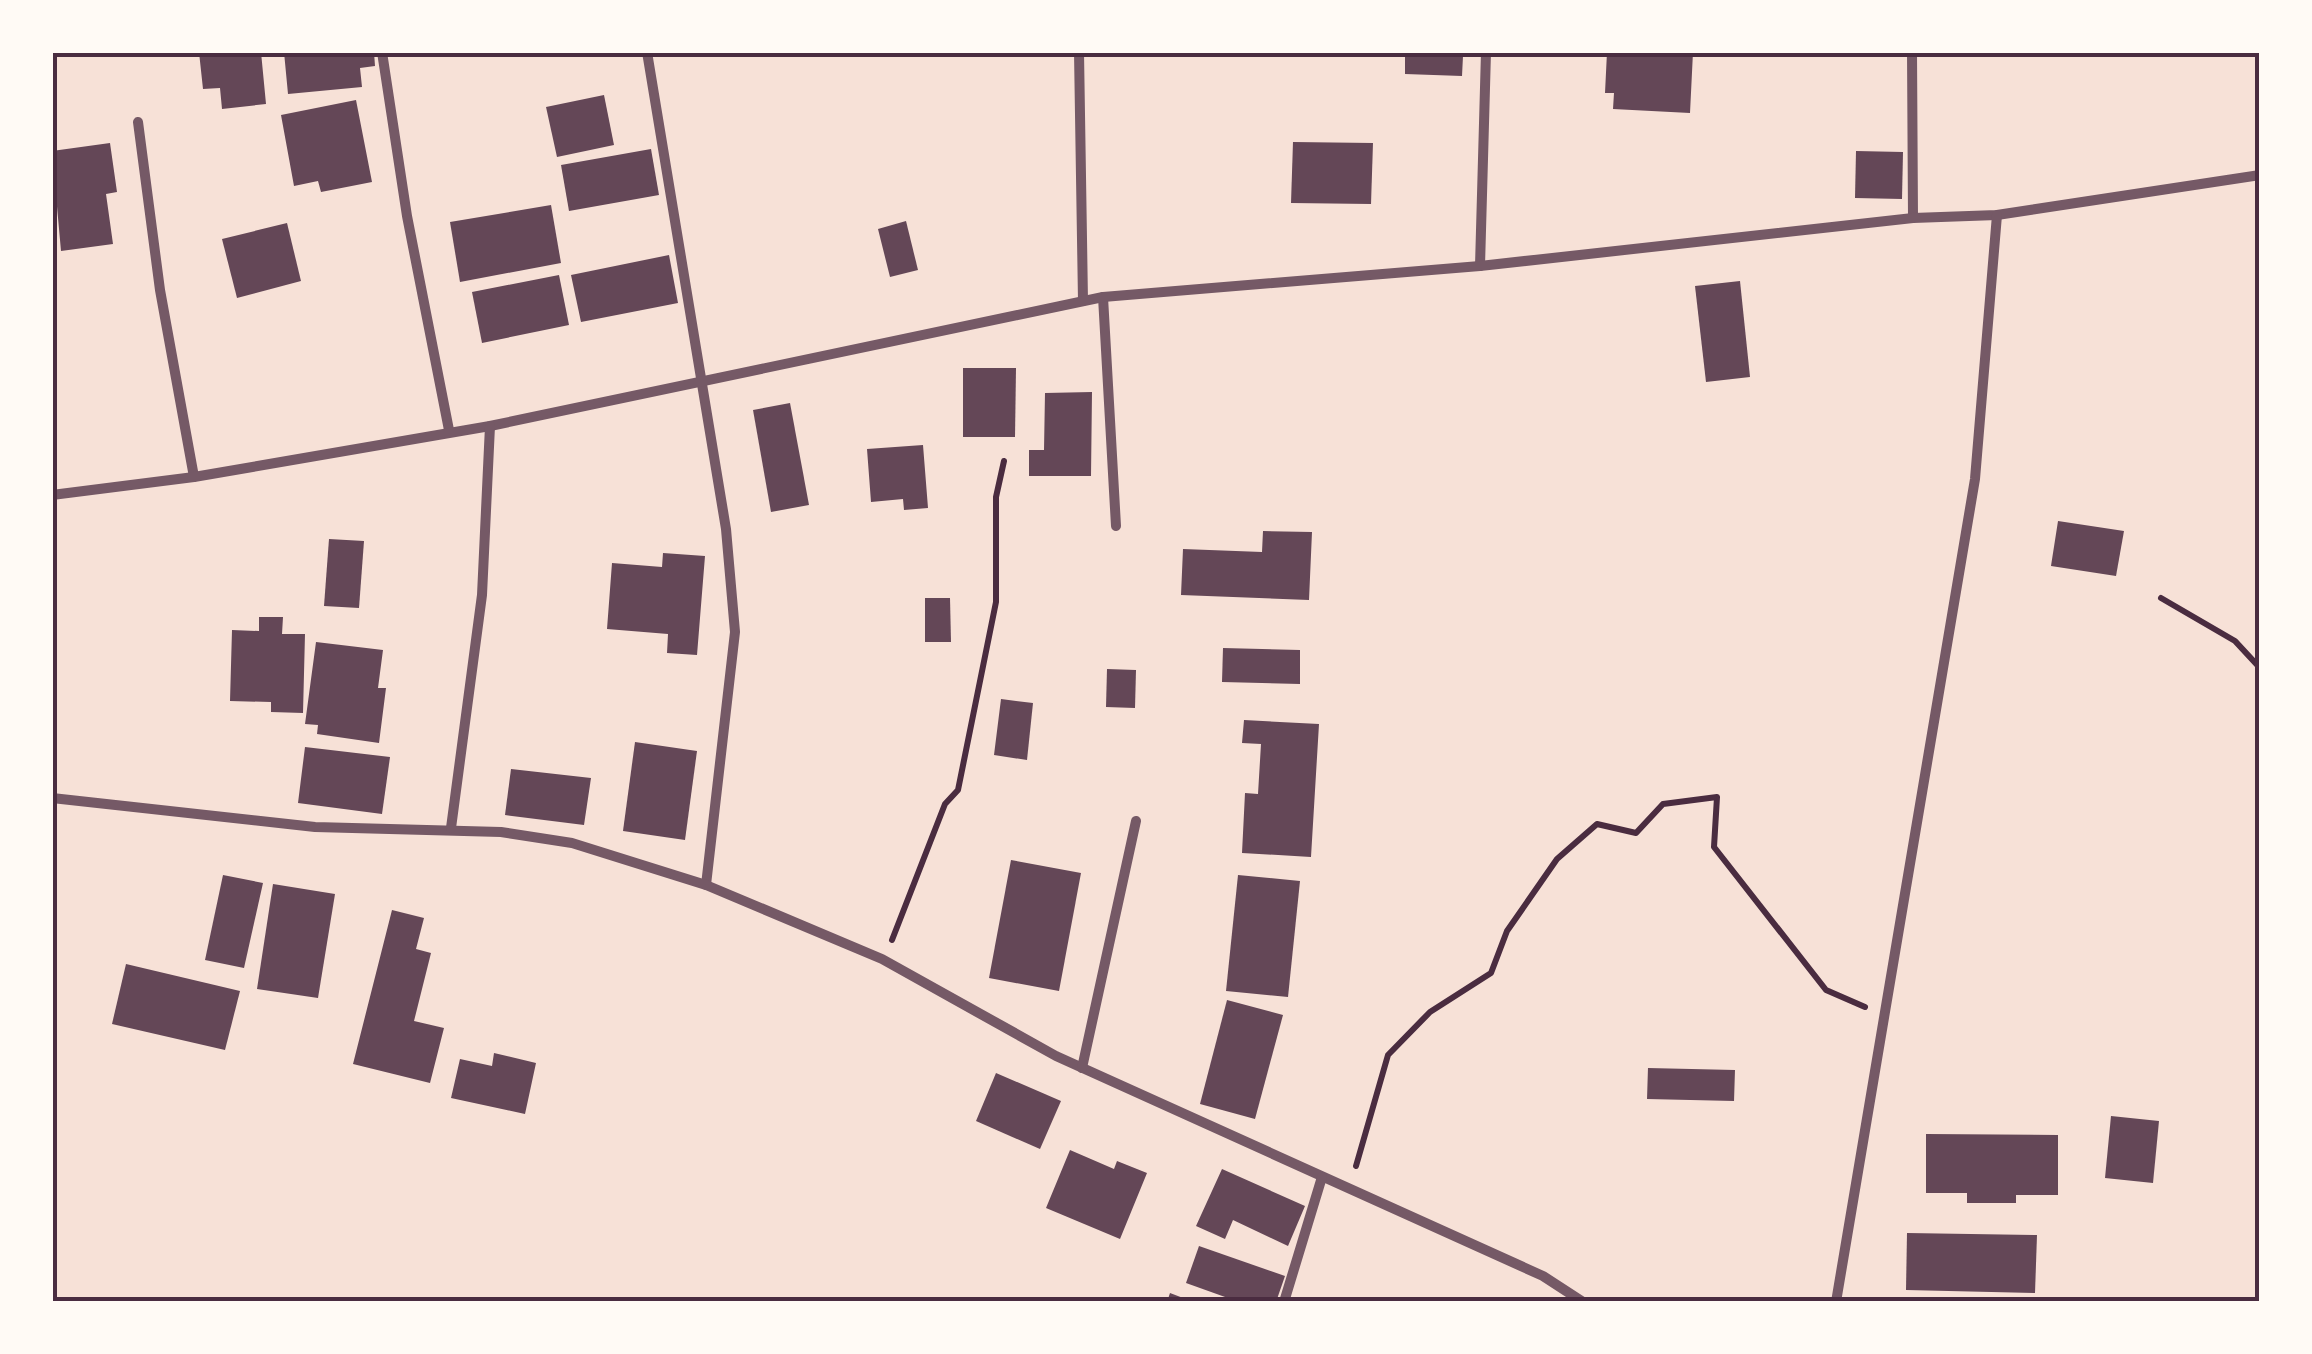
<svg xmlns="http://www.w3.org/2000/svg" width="2312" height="1354" font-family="'Nunito Sans',sans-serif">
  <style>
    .building { fill: #644757 }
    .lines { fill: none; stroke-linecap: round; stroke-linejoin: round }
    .path { stroke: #4a2c40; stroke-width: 6 }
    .minor { stroke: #755966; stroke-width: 10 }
    .neatline { fill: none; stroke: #4a2c40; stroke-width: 4 }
  </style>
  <rect width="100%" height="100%" fill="#f7e1d7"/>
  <g class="building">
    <polygon points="199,52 261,52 266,104 222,109 220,88 203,89"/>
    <polygon points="284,52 374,52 375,66 360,68 362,87 288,94"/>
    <polygon points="1405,52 1472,52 1472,57 1463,56 1462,76 1405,74"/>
    <polygon points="1607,52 1693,52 1690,113 1613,109 1614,93 1605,93"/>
    <polygon points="604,95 614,145 557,157 546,107"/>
    <polygon points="356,100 372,182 321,192 318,181 294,186 281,115"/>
    <polygon points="1293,142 1373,143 1371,204 1291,203"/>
    <polygon points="110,143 117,192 106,194 113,244 61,251 52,151"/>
    <polygon points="651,149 659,195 569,211 561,165"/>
    <polygon points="1856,151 1903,152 1902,199 1855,198"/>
    <polygon points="551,205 561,263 460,282 450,222"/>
    <polygon points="906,221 918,270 890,277 878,229"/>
    <polygon points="287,223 301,281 237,298 222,239"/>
    <polygon points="669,255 678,303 581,322 571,275"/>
    <polygon points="559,275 569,325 482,343 472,292"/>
    <polygon points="1740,281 1750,377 1706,382 1695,286"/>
    <polygon points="963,368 1016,368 1015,437 963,437"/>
    <polygon points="1092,392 1091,476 1029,476 1029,450 1044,450 1045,393"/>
    <polygon points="790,403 809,505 771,512 753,410"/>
    <polygon points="923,445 928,508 904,510 903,499 871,502 867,449"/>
    <polygon points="2058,521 2124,531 2116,576 2051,566"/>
    <polygon points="1263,531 1312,532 1309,600 1181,595 1183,549 1262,552"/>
    <polygon points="329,539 364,541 359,608 324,606"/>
    <polygon points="663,553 705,556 697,655 667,653 668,634 607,629 612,563 662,567"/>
    <polygon points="925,598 950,598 951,642 925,642"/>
    <polygon points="259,617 283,617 282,634 305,634 303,713 271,712 271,702 230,701 232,630 259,631"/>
    <polygon points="316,642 383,650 378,688 386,688 379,743 317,734 318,725 305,724"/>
    <polygon points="1223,648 1300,650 1300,684 1222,682"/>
    <polygon points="1107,669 1136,670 1135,708 1106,707"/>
    <polygon points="1001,699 1033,703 1027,760 994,755"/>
    <polygon points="1244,720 1319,724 1311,857 1242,853 1245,793 1258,794 1261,744 1242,743"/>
    <polygon points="635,742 697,751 685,840 623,831"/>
    <polygon points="305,747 390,757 382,814 298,803"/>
    <polygon points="511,769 591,778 584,825 505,815"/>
    <polygon points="1011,860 1081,873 1059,991 989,978"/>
    <polygon points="223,875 263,883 244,968 205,960"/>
    <polygon points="1238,875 1300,881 1288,997 1226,991"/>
    <polygon points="273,884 335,894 318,998 257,989"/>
    <polygon points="392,910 424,918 416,949 431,953 414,1021 444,1028 430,1083 353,1064"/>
    <polygon points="126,964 240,991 225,1050 112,1024"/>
    <polygon points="1227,1000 1283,1015 1255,1119 1200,1104"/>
    <polygon points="494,1053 536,1063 525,1114 451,1098 460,1059 492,1066"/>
    <polygon points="1648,1068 1735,1070 1734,1101 1647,1099"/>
    <polygon points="996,1073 1061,1101 1040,1149 976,1121"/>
    <polygon points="2111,1116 2159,1121 2153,1183 2105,1178"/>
    <polygon points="1926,1134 2058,1135 2058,1195 2016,1195 2016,1203 1967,1203 1967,1193 1926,1193"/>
    <polygon points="1070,1150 1114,1169 1117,1161 1147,1173 1120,1239 1046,1208"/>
    <polygon points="1222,1169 1305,1206 1288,1246 1233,1220 1225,1239 1196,1226"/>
    <polygon points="1907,1233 2037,1235 2035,1293 1906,1290"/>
    <polygon points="1199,1246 1285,1276 1276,1302 1239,1302 1186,1283"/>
    <polygon points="1170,1293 1191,1301 1191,1302 1167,1302"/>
  </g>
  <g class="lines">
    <g class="path">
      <polyline points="2161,598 2235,641 2260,668"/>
      <polyline points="892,940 945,804 958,790 996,602 996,497 1004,461"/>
      <polyline points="1356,1166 1388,1055 1430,1012 1491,973 1507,931 1557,859 1597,824 1636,833 1663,804 1717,797 1714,847 1826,990 1865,1007"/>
    </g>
    <g class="minor">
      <polyline points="382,52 407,216 449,430"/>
      <polyline points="647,52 726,529 735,632 706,885"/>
      <polyline points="1079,52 1083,301"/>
      <polyline points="1912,52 1913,218"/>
      <polyline points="138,122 160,290 194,477"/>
      <polyline points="1480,266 1486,52"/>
      <polyline points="1103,297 1116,526"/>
      <polyline points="52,495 194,477 490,426 1103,297 1480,266 1913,218 1997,215 2260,175"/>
      <polyline points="52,798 315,827 501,832 572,843 706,885 882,959 1056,1056 1543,1276 1583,1302"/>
      <polyline points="451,828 482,595 490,426"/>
      <polyline points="1082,1068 1136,821"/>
      <polyline points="1284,1302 1322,1177"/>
      <polyline points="1836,1302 1975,479 1997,215"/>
    </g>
  </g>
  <rect width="2312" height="1354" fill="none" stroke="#fffaf5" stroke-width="110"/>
  <rect x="55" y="55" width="2202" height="1244" class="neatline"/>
</svg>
